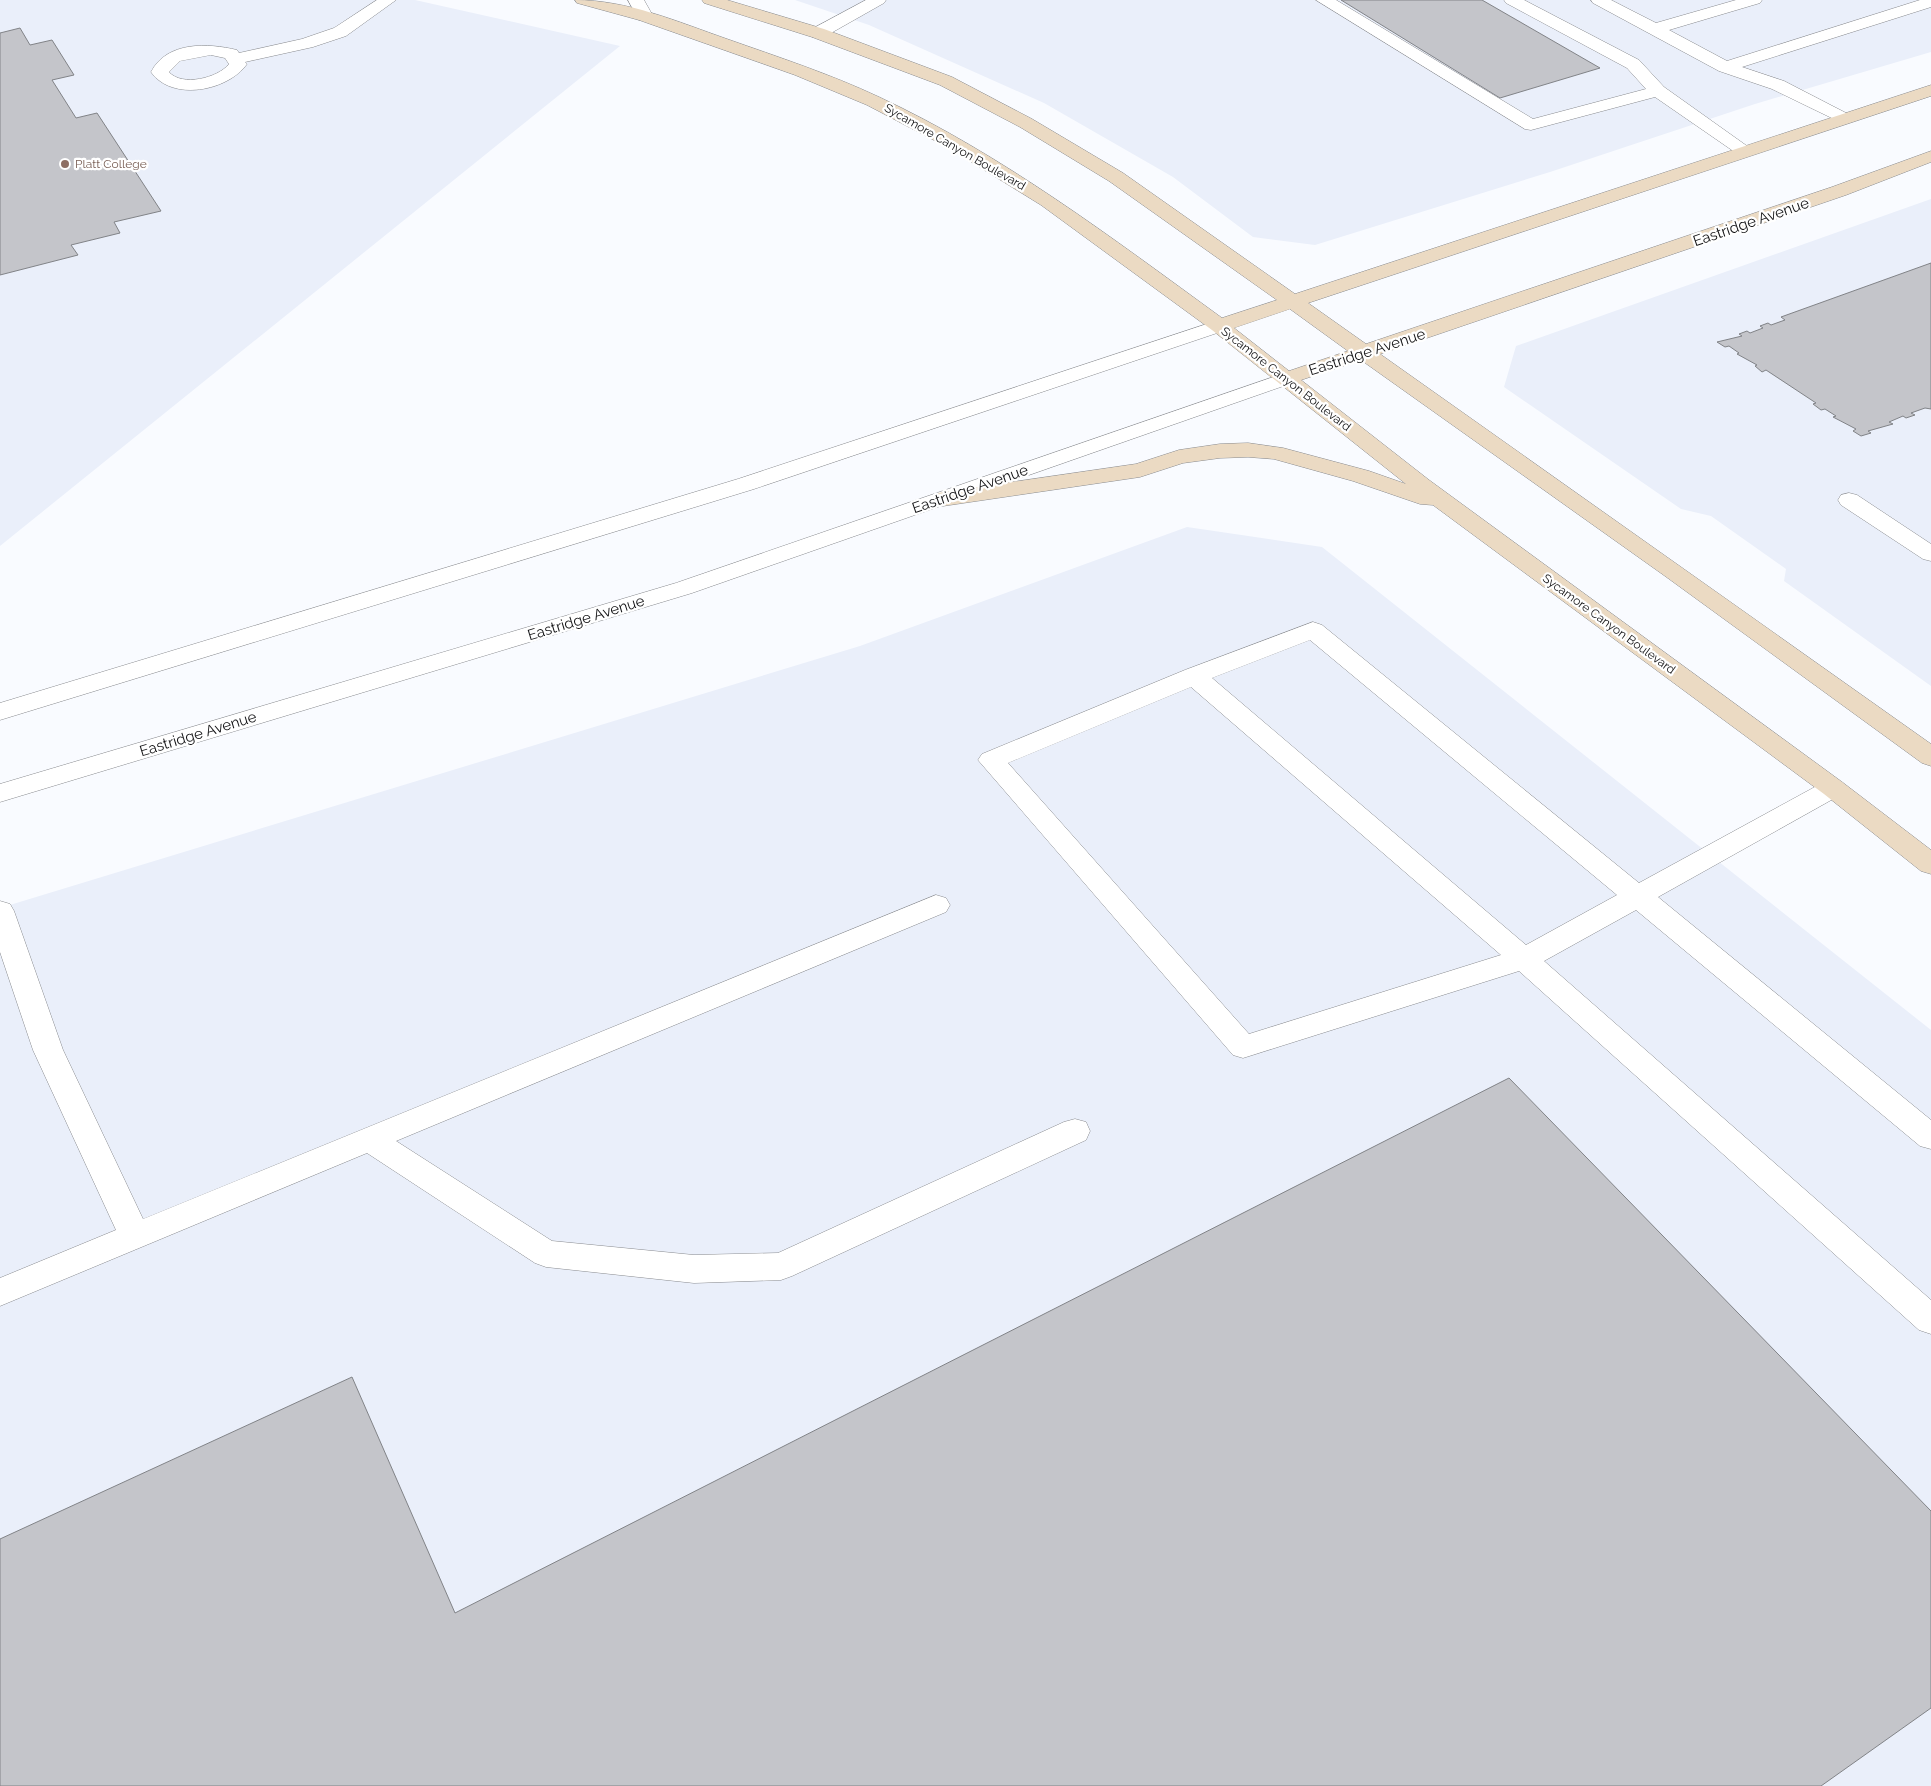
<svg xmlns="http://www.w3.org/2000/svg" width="1931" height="1786" font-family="Raleway,sans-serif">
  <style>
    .built { fill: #eaeffa }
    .building { fill: #c4c5ca; stroke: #818387 }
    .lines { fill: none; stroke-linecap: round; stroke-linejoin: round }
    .lane-casing { stroke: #898b8f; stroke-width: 1 }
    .street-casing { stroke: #898b8f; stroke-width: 1 }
    .secondary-casing { stroke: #898b8f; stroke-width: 1 }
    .lane { fill: #fff; fill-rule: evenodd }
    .street { fill: #fff; fill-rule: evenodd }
    .secondary { fill: #ebdac3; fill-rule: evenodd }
    .education-dot { fill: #8d6e63; stroke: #fff; stroke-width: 2 }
    .labels { text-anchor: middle; stroke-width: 4.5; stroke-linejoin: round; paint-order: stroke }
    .far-street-label { font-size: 12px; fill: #121214; stroke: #fff }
    .far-education-label { font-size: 12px; fill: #785e54; stroke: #fff; text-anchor: start }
    .street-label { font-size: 15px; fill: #121214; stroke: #fff }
  </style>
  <rect width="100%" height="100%" fill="#f9fbff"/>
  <g class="built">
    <polygon points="0,0 415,0 620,46 0,546"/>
    <polygon points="795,0 1931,0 1931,52 1755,104 1550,172 1315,245 1253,237 1173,177 1044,103 869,25"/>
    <polygon points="1931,199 1931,686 1784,581 1786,569 1711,516 1681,509 1504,387 1516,346"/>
    <polygon points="1187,527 1322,547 1931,1030 1931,1786 0,1786 0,908 860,646"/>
  </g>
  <g class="building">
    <polygon points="1341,0 1482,0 1600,68 1500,98"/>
    <polygon points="20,28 30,45 52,40 74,75 52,80 76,118 97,113 161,211 114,222 120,233 71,245 78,255 0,275 0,33"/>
    <polygon points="1931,263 1931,409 1925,408 1911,413 1915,415 1906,418 1903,416 1889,422 1893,424 1868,431 1871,433 1861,436 1853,431 1856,429 1833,417 1836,416 1825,409 1821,410 1813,404 1816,403 1766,370 1762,372 1755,366 1757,365 1737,354 1739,353 1729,346 1725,347 1717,342 1742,336 1739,334 1747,331 1750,333 1763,328 1760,326 1768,323 1771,325 1785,320 1781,317"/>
    <polygon points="1509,1078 1931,1511 1931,1708 1821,1786 0,1786 0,1539 352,1377 455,1613"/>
  </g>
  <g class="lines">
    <defs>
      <g id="lane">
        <path d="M377 0H396L346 36 313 47 245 62 247 64C228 91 172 102 151 72 167 41 208 43 237 50L239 53 302 39 334 28ZM211 55 225 58 229 64C218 78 182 87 169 72L180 61Z"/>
        <polygon points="628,0 644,0 653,16 651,20 639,20"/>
        <polygon points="866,0 886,0 884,3 824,37 812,37 810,33 812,29"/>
        <polygon points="1316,0 1336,0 1533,119 1646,89 1627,68 1506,3 1504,0 1524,0 1639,60 1664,87 1754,151 1751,155 1739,155 1655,97 1531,130 1525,129"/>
        <polygon points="1591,0 1611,0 1656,23 1736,0 1762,0 1760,3 1669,30 1727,61 1920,0 1931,0 1931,7 1742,67 1784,81 1848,114 1851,118 1848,122 1842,123 1772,89 1719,71 1593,3"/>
        <polygon points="1849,493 1857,495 1931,544 1931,561 1923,559 1841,505 1838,500 1841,495"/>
        <path d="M1313 622 1322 625 1639 883 1824 782 1833 779 1842 782 1846 788 1842 794 1658 897 1931 1120V1149L1920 1146 1636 910 1544 961 1931 1300V1334L1919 1330 1519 971 1243 1058 1233 1055 978 760 982 754 1185 670ZM1310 640 1617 895 1526 945 1212 678ZM1191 687 1501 955 1249 1034 1008 763Z"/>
        <polygon points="936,895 946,898 950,905 946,912 396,1141 552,1241 694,1255 778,1253 1064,1122 1075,1119 1086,1122 1090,1131 1086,1140 792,1276 781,1280 694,1283 546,1267 535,1263 367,1153 0,1306 0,1278 116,1230 33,1050 0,952 0,901 10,904 14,911 63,1050 143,1219"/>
      </g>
      <g id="street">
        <polygon points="1219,320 1226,322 1229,326 1226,330 754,489 0,720 0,703 738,479"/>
        <polygon points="1285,373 1292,375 1296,379 1292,383 692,593 0,802 0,784 676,583"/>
      </g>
      <path id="secondary" d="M575 0C628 0 678 22 727 39 778 57 830 74 879 97 1003 155 1112 238 1222 318L1277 300 1109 181 1020 127 940 85 812 37 704 3 702 0H727L824 29 952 77 1032 119 1123 173 1295 294 1931 85V96L1308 303 1366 344 1832 187 1931 151V162L1846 195 1380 354 1931 744V766L1922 763 1665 576 1361 360 1301 380 1429 480 1842 782 1931 850V874L1921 871 1824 794 1433 505 1420 504 1353 481 1274 459 1248 457 1220 458 1183 463 1140 477 943 506 935 504 932 499 935 494 943 492 1136 464 1179 450 1220 444 1248 443 1283 448 1369 471 1406 484 1212 330 1041 205 947 147 867 105 795 75 639 20 577 3ZM1290 309 1348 351 1289 371 1234 328Z"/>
    </defs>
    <use href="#lane" class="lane-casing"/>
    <use href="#street" class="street-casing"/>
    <use href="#secondary" class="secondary-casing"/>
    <use href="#lane" class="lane"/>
    <use href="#street" class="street"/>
    <use href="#secondary" class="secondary"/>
  </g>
  <circle class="education-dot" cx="65" cy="164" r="5"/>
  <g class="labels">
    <g class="far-street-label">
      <text transform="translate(955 147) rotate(30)" y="4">Sycamore Canyon Boulevard</text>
      <text transform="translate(1286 379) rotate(38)" y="4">Sycamore Canyon Boulevard</text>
      <text transform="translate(1609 624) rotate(36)" y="4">Sycamore Canyon Boulevard</text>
    </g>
    <g class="far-education-label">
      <text x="75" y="168">Platt College</text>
    </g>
    <g class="street-label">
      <text transform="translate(1751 222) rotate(-19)" y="5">Eastridge Avenue</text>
      <text transform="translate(1367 352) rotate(-18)" y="5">Eastridge Avenue</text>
      <text transform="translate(970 489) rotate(-19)" y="5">Eastridge Avenue</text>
      <text transform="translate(586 618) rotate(-17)" y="5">Eastridge Avenue</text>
      <text transform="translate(198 734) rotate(-17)" y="5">Eastridge Avenue</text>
    </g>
  </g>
</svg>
